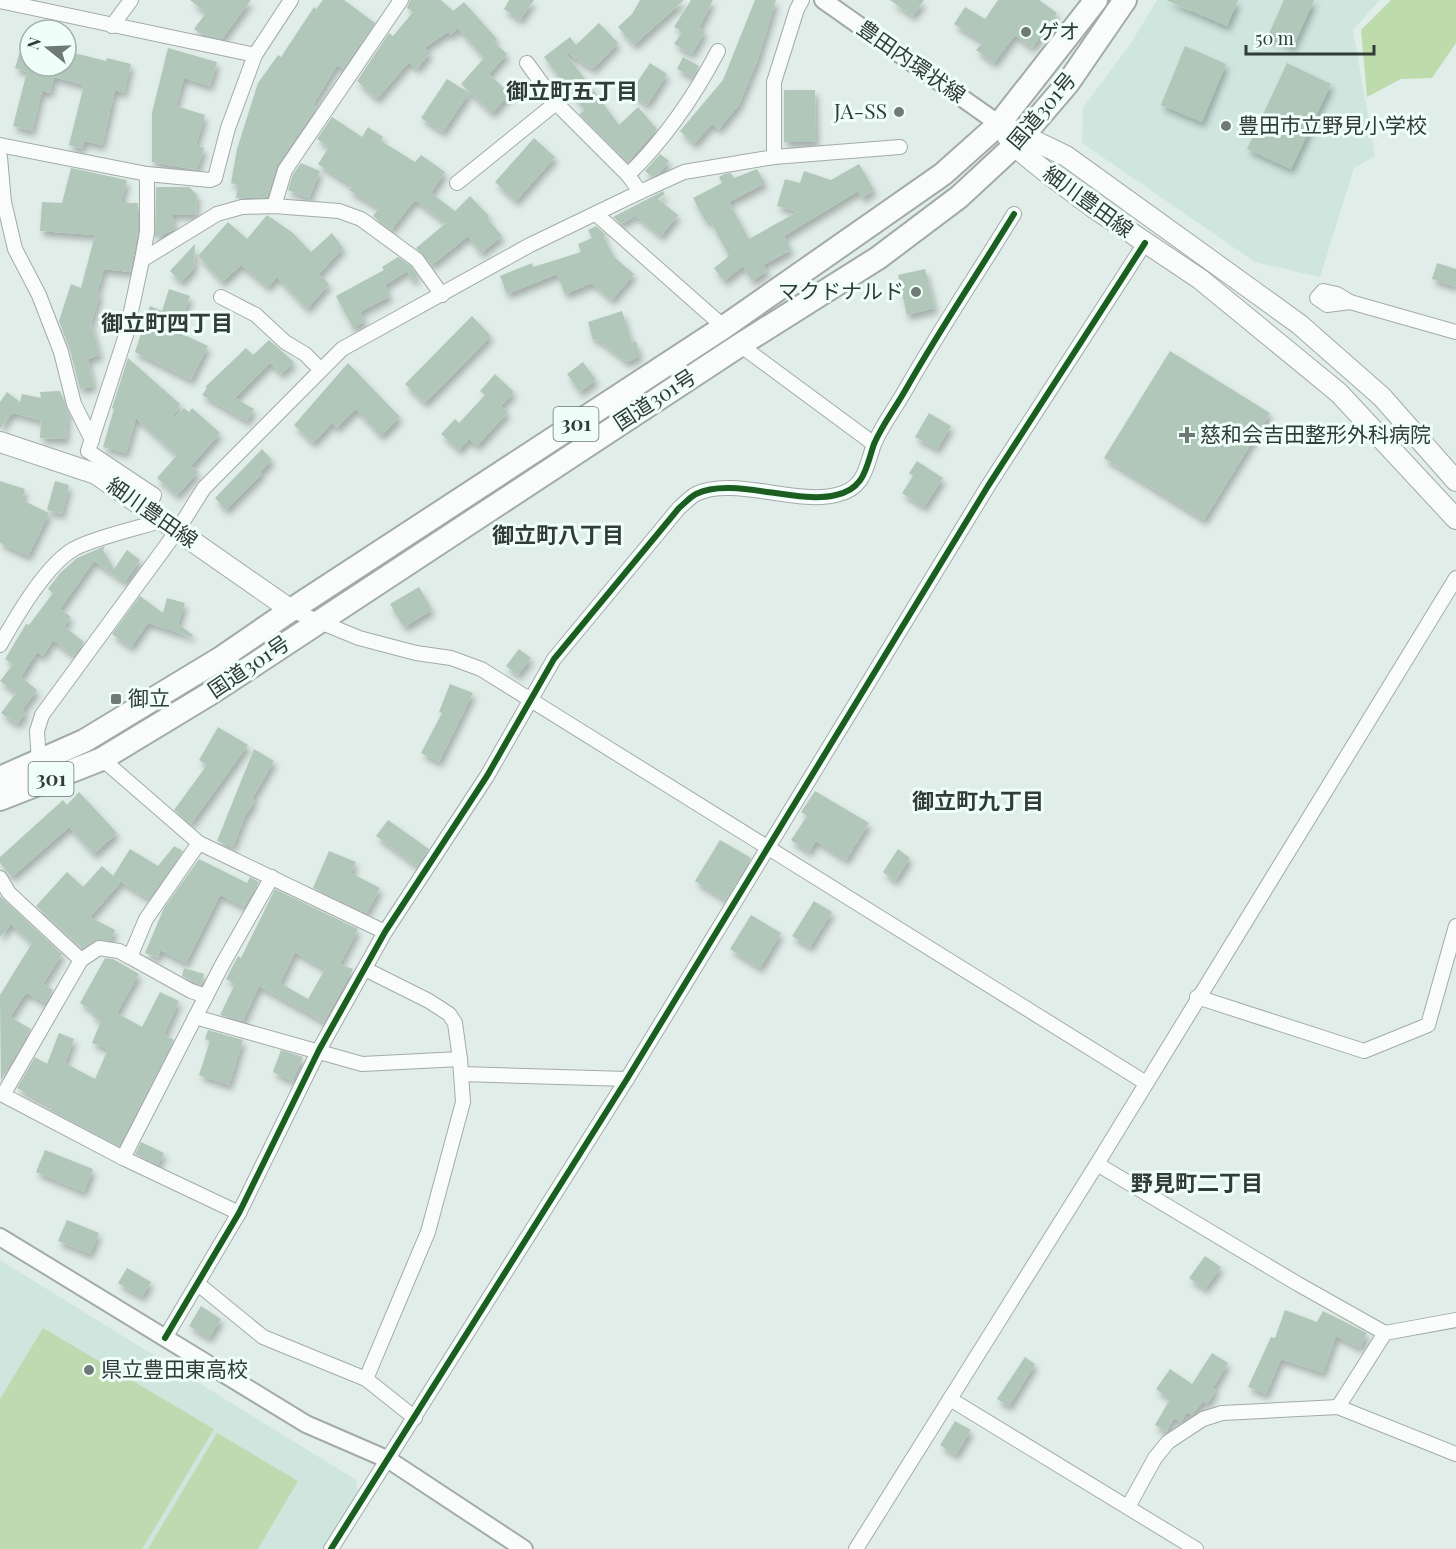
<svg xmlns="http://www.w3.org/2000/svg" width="1456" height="1549" font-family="'Playfair Display','Noto Sans JP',serif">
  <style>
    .built { fill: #cee6de }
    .green { fill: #bfdab1 }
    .forest { fill: #bedcab }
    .building { fill: #b1c7ba; fill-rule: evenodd; filter: url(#shadow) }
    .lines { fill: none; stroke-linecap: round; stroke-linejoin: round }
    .minor-casing { stroke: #a2aba8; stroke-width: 16 }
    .tertiary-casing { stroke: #a2aba8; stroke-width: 20 }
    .secondary-casing { stroke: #a2aba8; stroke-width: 22 }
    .trunk-casing { stroke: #a2aba8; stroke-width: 26 }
    .minor { stroke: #fafcfc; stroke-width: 14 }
    .tertiary { stroke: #fafcfc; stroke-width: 16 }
    .secondary { stroke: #fafcfc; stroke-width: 20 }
    .trunk { stroke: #fafcfc; stroke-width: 22 }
    .cycleway-casing { stroke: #f0fef9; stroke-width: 10 }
    .cycleway { stroke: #1b5e20; stroke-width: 6 }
    .poi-dot { fill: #6f7976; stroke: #f0fef9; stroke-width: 2 }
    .labels { text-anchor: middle; stroke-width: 6; stroke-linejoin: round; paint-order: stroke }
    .shield { fill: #f0fef9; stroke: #6a7672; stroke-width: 1.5 }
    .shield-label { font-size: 20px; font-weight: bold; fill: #313b38 }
    .poi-label { font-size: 21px; fill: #313b38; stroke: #f0fef9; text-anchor: start }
    .street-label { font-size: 21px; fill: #313b38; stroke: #f0fef9 }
    .neighbourhood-label { font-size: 22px; font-weight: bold; fill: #313b38; stroke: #f0fef9 }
  </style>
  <defs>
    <filter id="shadow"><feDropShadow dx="3" dy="5.5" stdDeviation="3" flood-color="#0004"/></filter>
  </defs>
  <rect width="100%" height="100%" fill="#e1ede9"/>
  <g class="built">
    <polygon points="1157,0 1380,0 1353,30 1375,156 1354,168 1320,277 1255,262 1082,143 1083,108 1131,43"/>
    <polygon points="0,1260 356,1480 358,1493 322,1549 0,1549"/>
  </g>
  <g class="green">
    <polygon points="43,1328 214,1429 142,1549 0,1549 0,1399"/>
    <polygon points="217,1433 298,1481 258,1549 148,1549"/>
  </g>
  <polygon class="forest" points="1391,0 1456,0 1456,43 1432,78 1401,79 1367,97 1361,30"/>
  <g class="building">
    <polygon points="190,0 251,0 222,39 201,34 194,29 206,13"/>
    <polygon points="323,0 344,0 375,23 343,69 337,65 313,105 317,107 277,165 267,197 236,198 238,185 231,183 237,149 258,83 278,55 281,57 314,7 316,9"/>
    <polygon points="410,0 441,0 453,11 464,2 497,39 494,42 507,54 489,74 510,94 492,113 461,84 484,58 458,28 451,35 448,32 424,48 430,53 417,69 409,62 377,99 357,81 389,33 393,36 413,12 407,8"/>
    <polygon points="509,0 534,0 520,20 504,9"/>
    <polygon points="640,0 684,0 634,45 618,27 632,14"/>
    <polygon points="691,0 713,0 699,28 705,31 692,54 674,44 682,32 674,27"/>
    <polygon points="755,0 776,0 758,59 739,105 719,129 712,124 694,144 680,131 723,80"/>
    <polygon points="890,0 924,0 913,16"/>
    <polygon points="998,0 1039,0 1057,13 1032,48 1015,35 994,63 976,50 983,42 954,24 965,7 985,19"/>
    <polygon points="1166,0 1238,0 1227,26"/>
    <polygon points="1284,0 1314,0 1293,47 1268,36"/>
    <polygon points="599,23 618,43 593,69 564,51 619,125 638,107 657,129 628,162 579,114 585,110 544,57 570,37 576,45"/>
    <polygon points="27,29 30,30 30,66 66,66 66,51 106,61 107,58 131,64 124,93 115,90 102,145 84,141 82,149 69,145 84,85 54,77 50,93 42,91 32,131 13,126 27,72 15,68"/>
    <polygon points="1185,46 1226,64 1202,122 1161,105"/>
    <polygon points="168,48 217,62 210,86 184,78 176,106 205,115 196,145 204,148 197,170 152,162 152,113"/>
    <polygon points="683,57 699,66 693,77 677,69"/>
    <polygon points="650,63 667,74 647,105 630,93"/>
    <polygon points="1287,63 1331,84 1291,169 1247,149"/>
    <polygon points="447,79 469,93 443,132 421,118"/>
    <polygon points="784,90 815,90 816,142 784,142"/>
    <polygon points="332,117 362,137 368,127 383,137 381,141 415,162 421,155 445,172 431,193 455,211 470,196 489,216 487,218 502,236 481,253 468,236 432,265 416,248 446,223 415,200 391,230 373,216 379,208 349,190 352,186 318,164 329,147 317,139"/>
    <polygon points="534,138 555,157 516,201 495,182"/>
    <polygon points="660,154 669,161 660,173 652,177 645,171"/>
    <polygon points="301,163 320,171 309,198 288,190 293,174"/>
    <polygon points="859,164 874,190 862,198 858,191 784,236 791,250 763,265 767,271 752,281 743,266 724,281 714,268 729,256 710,220 706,222 693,198 722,183 719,177 724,174 731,173 734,178 757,169 765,183 729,202 749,239 797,212 777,206 785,179 800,183 804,171 831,180"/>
    <polygon points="71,168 127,180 121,203 138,203 138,231 130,272 104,269 97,293 100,294 91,323 100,355 88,359 94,386 80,389 70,350 59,321 71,284 81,288 95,235 40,231 42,202 62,203"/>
    <polygon points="156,187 189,187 197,195 196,215 172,214 175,229 155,238"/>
    <polygon points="663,191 665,194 658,199 678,215 661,236 635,215 621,224 613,217"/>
    <polygon points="267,215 293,233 311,252 332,233 343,248 319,274 329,284 307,309 277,277 268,287 241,265 222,282 198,256 228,222 247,239"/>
    <polygon points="596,226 606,235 603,236 614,257 634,274 612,300 592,283 565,294 557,274 507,294 500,276 532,263 533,267 581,252 578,244 592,238 588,230"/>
    <polygon points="195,244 194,268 181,282 170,271"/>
    <polygon points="398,257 411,266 418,276 412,281 407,271 385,285 390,296 360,312 365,321 353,328 336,296 384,270 382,267"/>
    <polygon points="1437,263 1456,269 1456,287 1432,279"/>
    <polygon points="925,269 935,308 907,315 898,275"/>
    <polygon points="169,289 190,296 178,332 208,346 191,380 135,352 150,306 162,311"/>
    <polygon points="622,311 632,343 636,341 640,356 627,362 597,339 593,340 588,322"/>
    <polygon points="472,316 491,336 425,403 405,384"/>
    <polygon points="269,340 294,362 281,374 270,363 235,398 254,409 247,421 202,395 207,388 205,387 246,348 253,355"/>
    <polygon points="1170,351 1270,413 1204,520 1104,458"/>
    <polygon points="128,358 180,404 171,421 184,408 189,412 192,408 220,433 191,466 198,472 177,495 157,478 177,455 136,418 126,453 103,447 114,409 112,408"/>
    <polygon points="583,362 596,380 580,392 567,374"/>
    <polygon points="348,363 400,417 381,436 356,409 337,428 332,423 313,443 294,425"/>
    <polygon points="495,374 514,392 501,406 508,412 477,446 469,439 459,450 441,434 455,419 459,423 485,395 480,391"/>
    <polygon points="60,391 68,411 66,439 40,438 41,420 12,413 0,429 0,402 7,392 20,402 22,394 41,398 40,392"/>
    <polygon points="929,413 951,426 937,449 915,437"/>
    <polygon points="262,449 272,460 260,472 262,474 226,510 215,498"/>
    <polygon points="917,461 943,478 924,507 902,493 913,476 909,473"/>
    <polygon points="0,481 25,489 22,500 49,513 28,556 0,543"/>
    <polygon points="55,481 69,485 62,514 47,510"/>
    <polygon points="105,546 103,550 114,569 127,550 140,560 125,582 94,561 60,609 71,617 64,626 84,642 74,656 53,640 43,656 37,652 21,677 37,690 22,710 26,713 17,724 1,713 16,693 0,681 13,664 5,659 26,624 29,625 53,593 48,589 60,573 77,558"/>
    <polygon points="419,587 432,610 404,627 390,604"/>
    <polygon points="140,596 163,613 167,598 185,603 178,624 193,635 192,637 148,623 131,647 112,634"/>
    <polygon points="519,649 531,658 518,675 506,666"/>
    <polygon points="450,684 473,693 439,762 421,753 442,713 439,712"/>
    <polygon points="218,727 248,745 191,824 174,810 207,765 199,760"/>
    <polygon points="254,749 274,761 252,799 255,801 245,816 233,847 217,841"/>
    <polygon points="815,791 869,823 846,860 816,841 809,852 791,840 807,816 801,812"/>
    <polygon points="79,792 117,833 94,854 69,827 12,877 0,863 0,857 63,800 67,805"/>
    <polygon points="388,820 429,849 417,866 376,836"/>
    <polygon points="720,840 751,858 726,900 695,881"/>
    <polygon points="174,846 183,851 149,899 118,880 120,883 90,917 115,930 110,941 95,940 83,948 36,906 67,872 83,887 102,866 113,876 130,849 158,866"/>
    <polygon points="898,849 910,858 895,881 883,872"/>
    <polygon points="329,851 356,862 351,873 380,888 367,913 313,888"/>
    <polygon points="199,859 247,883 250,877 259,882 244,907 220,895 186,963 160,950 158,958 145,953 164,908"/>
    <path d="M275 889 358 929 340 964 353 969 324 1022 259 986 243 1021 220 1015 235 984 226 979 238 956 241 958ZM295 952 325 969 308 999 280 983Z"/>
    <polygon points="0,896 62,954 43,984 53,990 46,1003 26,993 10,1017 31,1029 1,1080 0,995 32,943 11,924 0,937"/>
    <polygon points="814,901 832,912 810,947 792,936"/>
    <polygon points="751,915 781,933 760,968 730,949"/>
    <polygon points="105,958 113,959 139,974 117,1013 142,1027 160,992 179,1001 164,1035 174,1040 119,1146 50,1110 52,1107 17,1088 35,1057 47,1064 59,1033 74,1039 65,1063 95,1079 108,1049 92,1043 101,1021 92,1016 95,1012 80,1003"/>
    <polygon points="184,968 204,974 201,985 182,976"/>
    <polygon points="208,1030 243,1040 229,1085 199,1075 210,1041 205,1039"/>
    <polygon points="281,1050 303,1057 292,1081 273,1072"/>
    <polygon points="141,1142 164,1153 158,1165 135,1154"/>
    <polygon points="45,1150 93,1169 84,1192 36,1172"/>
    <polygon points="67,1220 99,1233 90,1254 58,1241"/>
    <polygon points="1205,1256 1221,1267 1205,1289 1189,1278"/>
    <polygon points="127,1268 151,1282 142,1297 118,1283"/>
    <polygon points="201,1306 221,1319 209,1338 189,1326"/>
    <polygon points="1285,1310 1317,1322 1323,1311 1367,1333 1360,1348 1336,1336 1323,1373 1281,1359 1266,1394 1248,1387 1271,1337 1275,1338"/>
    <polygon points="1212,1353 1228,1363 1213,1388 1216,1390 1207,1404 1203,1401 1192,1415 1187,1412 1181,1422 1174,1418 1166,1432 1155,1425 1170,1399 1156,1389 1170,1369 1192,1384"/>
    <polygon points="1025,1357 1035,1364 1009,1406 997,1399"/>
    <polygon points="955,1421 971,1430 956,1455 940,1445"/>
  </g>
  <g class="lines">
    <defs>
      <g id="minor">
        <polyline points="0,1 255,55"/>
        <polyline points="112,26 131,0"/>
        <polyline points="527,63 556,103 628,175 640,192"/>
        <polyline points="0,145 147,174 210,180 215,178 228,128 255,55 291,0"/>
        <polyline points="0,157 4,202 15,249 39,295 61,352 74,404 92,440"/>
        <polyline points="774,157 900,147"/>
        <path d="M628 175C664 140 695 95 718 51"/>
        <polyline points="457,183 556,103"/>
        <polyline points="274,206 285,170 401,0"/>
        <polyline points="596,214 724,327"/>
        <polyline points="142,260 147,232 147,174"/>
        <polygon points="1323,291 1337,294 1350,302 1327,305 1317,298"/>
        <polyline points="221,297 256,315 285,342 305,354 320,369"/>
        <polyline points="1350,302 1456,332"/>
        <polyline points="740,345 874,444"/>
        <polyline points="148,509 154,495 88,451 126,335 142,260 217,214 242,207 274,206 339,211 361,219 417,260 442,295"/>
        <polyline points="291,610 359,638 416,653 451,658 481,669 1146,1083"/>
        <path d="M0 645C16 617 44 568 72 550 89 539 142 527 164 520"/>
        <polyline points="102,759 199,843 385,932"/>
        <polyline points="39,762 37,731 42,715 177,531 204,488 342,349 530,245 640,192 684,172 774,157 774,82 797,9 802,0"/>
        <polyline points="199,843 146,919 130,957 119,951 99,948 81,960 3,1095 123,1158 239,1213"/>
        <polyline points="0,878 9,893 81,960"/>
        <polyline points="130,957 191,991 206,996"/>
        <polyline points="365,969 429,1001 449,1014 455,1023 460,1059 463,1102 428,1232 366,1379"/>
        <polyline points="1197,997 1364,1051 1428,1025 1456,926"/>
        <polyline points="195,1017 362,1064 460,1059"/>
        <polyline points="461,1074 627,1079"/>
        <polyline points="123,1158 222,965 272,877"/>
        <polyline points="1097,1164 1298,1284 1385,1333"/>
        <polyline points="198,1284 263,1337 366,1379 415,1418"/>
        <path d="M165 1338 239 1213 319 1050 385 932 487 776 554 659 679 508C684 504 690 497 696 494 732 476 796 505 836 495 865 489 866 467 874 444 882 425 896 407 906 389 940 329 978 273 1014 214"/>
        <polyline points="950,1399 1196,1549"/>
        <polyline points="1338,1407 1385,1333 1456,1320"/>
        <polyline points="1128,1507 1155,1458 1168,1442 1203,1419 1222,1413 1338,1407 1456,1454"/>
        <polyline points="331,1549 627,1079 988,486 1145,243"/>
        <polyline points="856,1549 1097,1164 1456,578"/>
      </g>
      <g id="tertiary">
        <polyline points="823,0 999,124"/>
        <polyline points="0,1237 306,1424 389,1460 524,1549"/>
      </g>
      <g id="secondary">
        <polyline points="999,124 1014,146 1051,176 1094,208 1200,279 1339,393 1456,519"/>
        <polyline points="1010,129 1066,156 1299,324 1382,397 1456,481"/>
        <polyline points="0,442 96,474 291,610"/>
      </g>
      <g id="trunk">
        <polyline points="0,778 84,741 221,658 291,610 724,327 943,174 999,124 1096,0"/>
        <polyline points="0,799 102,759 211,693 740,345 878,258 959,197 1014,146 1068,83 1125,0"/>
      </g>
    </defs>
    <use href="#minor" class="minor-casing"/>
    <use href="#tertiary" class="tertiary-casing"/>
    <use href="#secondary" class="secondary-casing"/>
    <use href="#trunk" class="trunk-casing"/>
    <use href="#minor" class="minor"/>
    <use href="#tertiary" class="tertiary"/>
    <use href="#secondary" class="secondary"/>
    <use href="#trunk" class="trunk"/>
    <defs>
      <g id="cycleway">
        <path d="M165 1338 239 1213 319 1050 385 932 487 776 554 659 679 508C684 504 690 497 696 494 732 476 796 505 836 495 865 489 866 467 874 444 882 425 896 407 906 389 940 329 978 273 1014 214"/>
        <polyline points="331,1549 627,1079 988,486 1145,243"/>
      </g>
    </defs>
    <use href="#cycleway" class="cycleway-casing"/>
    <use href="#cycleway" class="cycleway"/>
  </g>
  <g class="poi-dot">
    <circle cx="1026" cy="32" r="6"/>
    <circle cx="899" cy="112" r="6"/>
    <circle cx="1226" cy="126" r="6"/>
    <circle cx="916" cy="292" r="6"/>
    <path d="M1184 426h6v6h6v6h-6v6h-6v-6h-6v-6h6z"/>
    <rect x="110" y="693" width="12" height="12" rx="3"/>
    <circle cx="89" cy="1370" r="6"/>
  </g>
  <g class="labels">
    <g class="shield">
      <rect x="553.5" y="407" width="45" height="34" rx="4.5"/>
      <rect x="28.5" y="762" width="45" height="34" rx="4.5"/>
    </g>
    <g class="shield-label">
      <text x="576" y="431">301</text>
      <text x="51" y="786">301</text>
    </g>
    <g class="poi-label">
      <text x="1038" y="39">ゲオ</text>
      <text x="887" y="119" text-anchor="end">JA-SS</text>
      <text x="1238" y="133">豊田市立野見小学校</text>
      <text x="904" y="299" text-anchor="end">マクドナルド</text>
      <text x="1200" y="442">慈和会吉田整形外科病院</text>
      <text x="128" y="706">御立</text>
      <text x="101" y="1377">県立豊田東高校</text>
    </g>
    <g class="street-label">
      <text transform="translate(911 62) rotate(35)" y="7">豊田内環状線</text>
      <text transform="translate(1042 111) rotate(-50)" y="7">国道301号</text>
      <text transform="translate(1088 202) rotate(36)" y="7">細川豊田線</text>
      <text transform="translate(655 400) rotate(-33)" y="7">国道301号</text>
      <text transform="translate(152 513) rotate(35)" y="7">細川豊田線</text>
      <text transform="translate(249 667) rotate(-34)" y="7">国道301号</text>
    </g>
    <g class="neighbourhood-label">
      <text x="572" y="99">御立町五丁目</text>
      <text x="167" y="331">御立町四丁目</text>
      <text x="558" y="543">御立町八丁目</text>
      <text x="978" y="809">御立町九丁目</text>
      <text x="1197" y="1191">野見町二丁目</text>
    </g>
  </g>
  <g transform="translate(48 48) rotate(288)"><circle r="28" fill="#f0fef9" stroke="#a4b0ac" stroke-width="1.5"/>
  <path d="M0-4.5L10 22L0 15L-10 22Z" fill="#6f7976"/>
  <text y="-9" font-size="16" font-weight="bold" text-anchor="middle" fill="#313b38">N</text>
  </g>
  <path d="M1246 45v9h128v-9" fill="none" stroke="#313b38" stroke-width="3"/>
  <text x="1255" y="45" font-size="18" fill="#313b38" stroke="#f0fef9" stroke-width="4.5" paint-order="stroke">50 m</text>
</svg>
